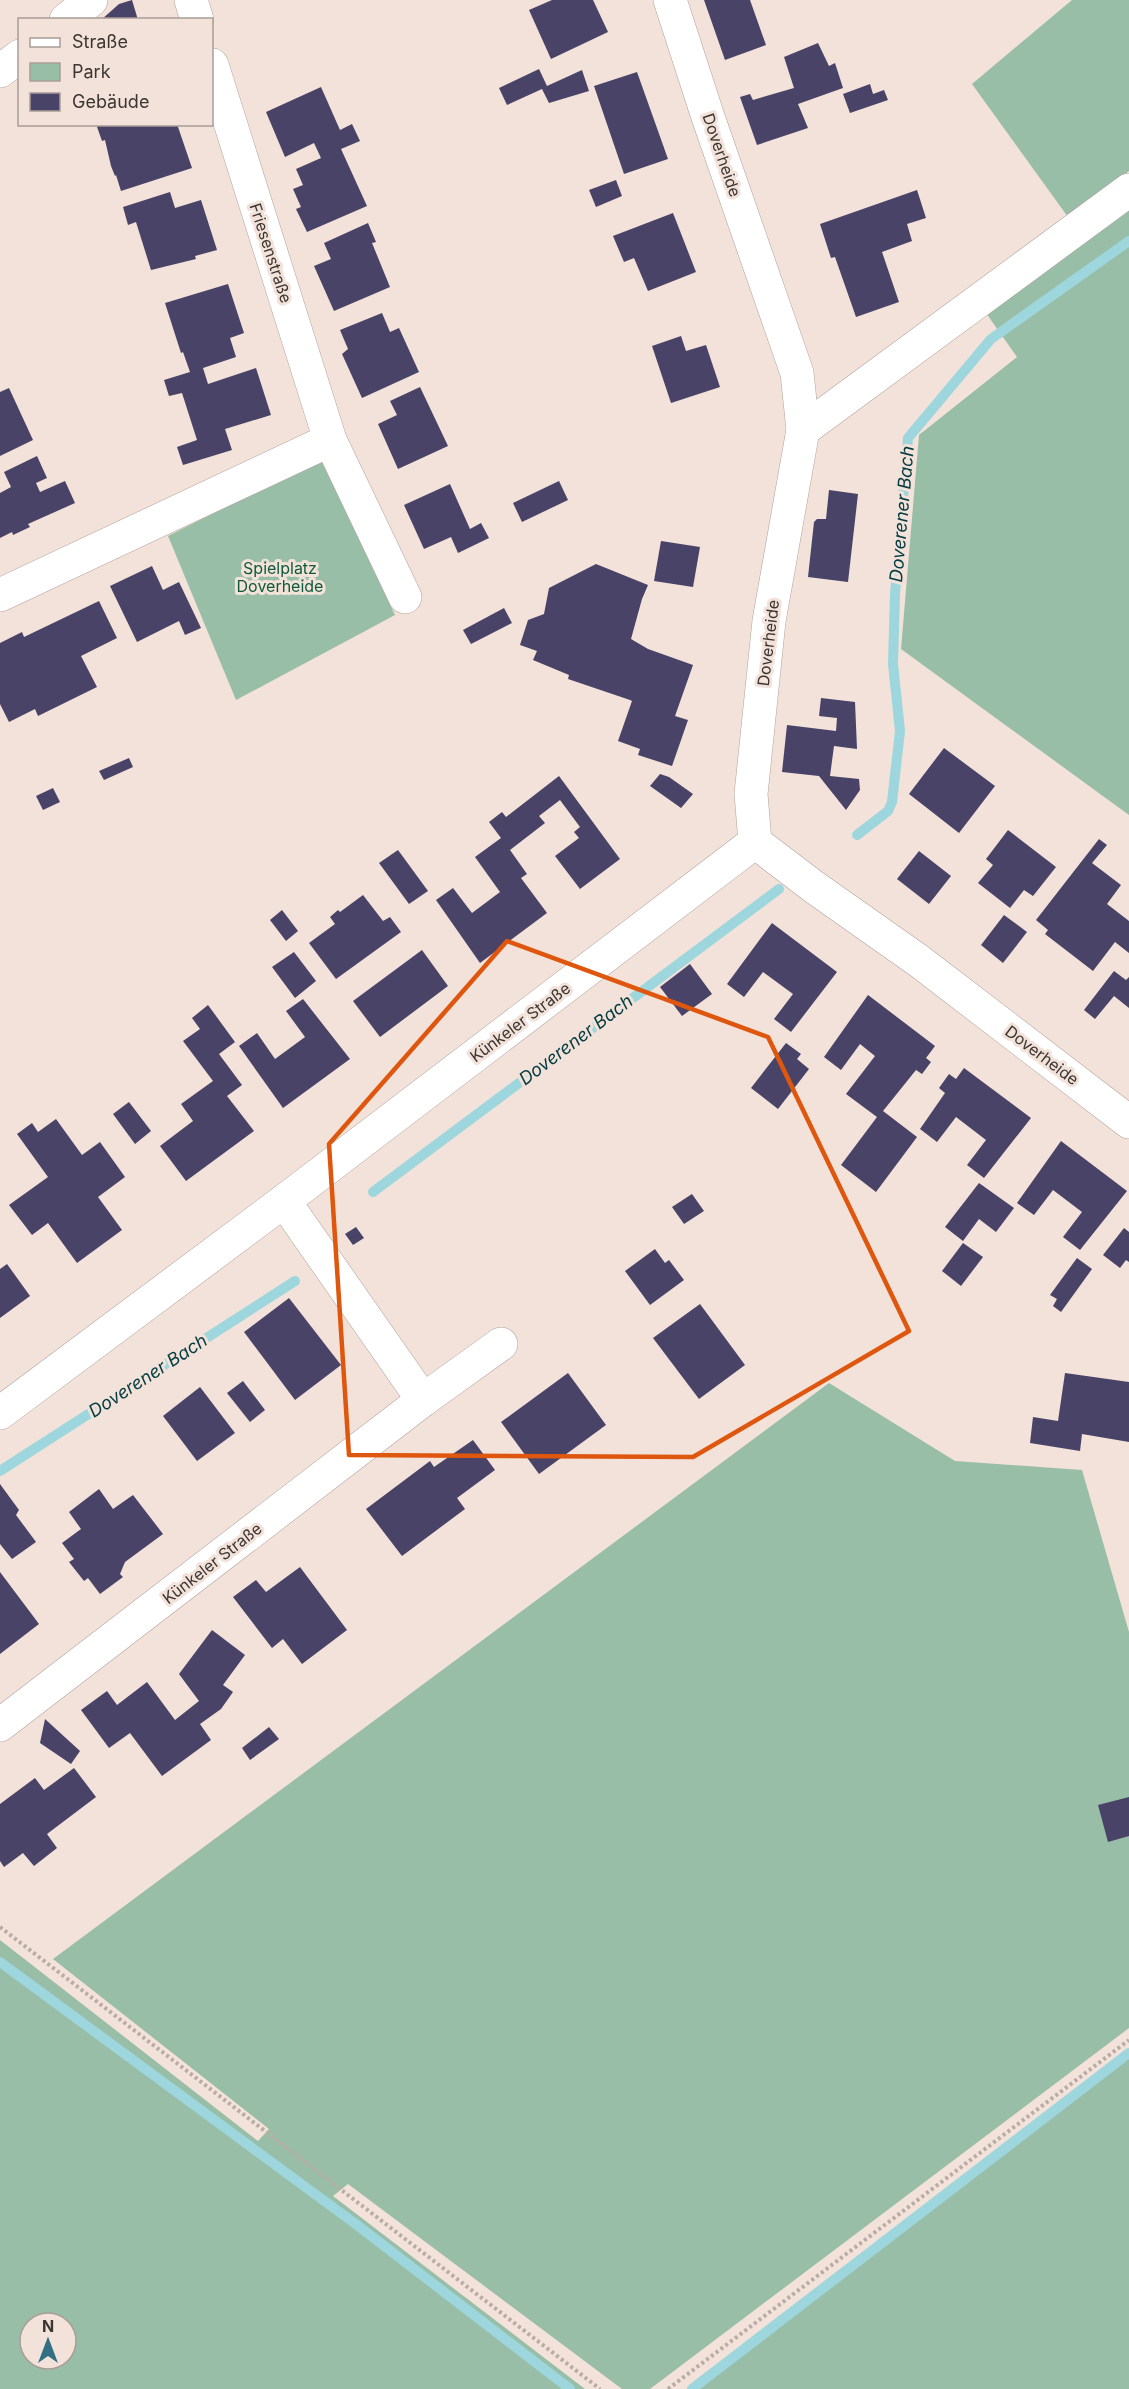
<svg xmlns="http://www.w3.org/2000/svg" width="1129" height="2389" font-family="Inter,sans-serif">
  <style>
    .green { fill: #98bea8; fill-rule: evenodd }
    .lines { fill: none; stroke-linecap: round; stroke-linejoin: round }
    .stream { stroke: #9dd6dc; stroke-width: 10 }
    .building { fill: #484367 }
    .minor-casing { stroke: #b2a39a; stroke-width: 34 }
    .path { stroke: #b9aca5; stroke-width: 4; stroke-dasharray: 3 3; stroke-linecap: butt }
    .minor { stroke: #fff; stroke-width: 33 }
    .marked { fill: none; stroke: #df570e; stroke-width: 4.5; stroke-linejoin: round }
    .labels { text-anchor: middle; stroke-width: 6; stroke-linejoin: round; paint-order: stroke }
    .street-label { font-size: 16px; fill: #3c3633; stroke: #f2e2d9 }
    .park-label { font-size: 16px; fill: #0e5b3b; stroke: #f2e2d9 }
    .water-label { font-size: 18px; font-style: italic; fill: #043c41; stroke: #f2e2d9 }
  </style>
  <rect width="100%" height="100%" fill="#f2e2d9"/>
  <g class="green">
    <polygon points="1072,0 1129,0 1129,171 1068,217 972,84"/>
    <polygon points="1129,206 1129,815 901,649 919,435 1017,357 986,313"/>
    <polygon points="321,459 395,615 236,700 168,536"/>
    <path d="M829 1383 955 1461 1082 1470 1129 1632V2028L650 2389H622L348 2184 333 2196 585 2389H0V1940L258 2141 269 2129 53 1959ZM30 2323H66V2359H30Z"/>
    <polygon points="1129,2051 1129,2389 689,2389"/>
  </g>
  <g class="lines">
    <g class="stream">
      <polyline points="857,835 888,811 892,802 900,731 893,664 895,594 908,438 991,339 1129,241"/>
      <polyline points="373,1192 779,889"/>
      <polyline points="0,1471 295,1281"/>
      <polyline points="0,1962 357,2225 570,2389"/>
      <polyline points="692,2389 1129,2053"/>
    </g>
  </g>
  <g class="building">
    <polygon points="132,0 138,20 101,20 119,4"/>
    <polygon points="552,0 593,0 608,32 551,59 529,10"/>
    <polygon points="704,0 750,0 766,45 725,60"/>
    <polygon points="818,43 829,66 835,63 843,88 798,104 808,128 757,145 740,97 750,94 753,100 794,88 784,57"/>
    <polygon points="539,69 547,86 582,70 589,91 549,103 542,89 507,105 499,88"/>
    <polygon points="637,72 668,159 624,174 594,86"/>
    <polygon points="870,84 873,94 884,90 888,100 850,113 843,94"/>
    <polygon points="321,87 340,130 352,124 360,141 341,149 367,206 307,232 296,209 301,207 293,189 303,185 296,169 321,158 314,143 285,157 266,112"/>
    <polygon points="96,124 177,124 192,168 121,191 116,175 115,176 111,166 105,140 102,141"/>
    <polygon points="616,180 622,196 596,207 589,190"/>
    <polygon points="917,190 926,218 907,224 912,241 882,252 899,302 856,317 835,257 831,258 820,224"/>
    <polygon points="170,192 175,208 201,200 217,250 195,256 196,259 151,270 136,222 128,225 123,207"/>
    <polygon points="673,213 696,272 648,291 634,258 624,262 613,236"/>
    <polygon points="368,223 376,242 372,243 390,287 334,311 314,266 331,259 324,243"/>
    <polygon points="228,284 244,333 230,338 236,357 203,368 208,384 256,368 271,415 225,429 232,450 183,465 177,447 197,440 182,393 169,396 164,380 190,372 183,352 181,353 165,303"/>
    <polygon points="382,313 390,332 399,328 419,372 362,398 342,354 348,349 340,330"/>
    <polygon points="681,336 686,351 706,345 720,387 671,403 652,346"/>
    <polygon points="420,387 448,446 398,469 378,424 397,415 390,401"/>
    <polygon points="9,388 33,440 0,456 0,392"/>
    <polygon points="37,456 47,478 36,483 40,492 65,481 75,503 28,524 30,527 13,535 12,532 0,538 0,493 11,487 4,472"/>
    <polygon points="559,481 568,500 522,522 513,503"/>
    <polygon points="450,484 470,529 481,523 489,538 458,553 451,537 424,549 404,505"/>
    <polygon points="829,490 858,494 848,582 808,577 814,522 817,519 826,519"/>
    <polygon points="661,541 700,547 693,587 654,581"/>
    <polygon points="596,564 648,585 642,599 631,639 648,649 693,665 675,716 688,720 672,766 638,755 640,749 618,741 632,701 630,700 568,679 569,675 533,660 537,651 520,645 528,620 544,614 549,588"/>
    <polygon points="152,566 163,590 179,582 201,628 185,635 179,621 137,642 110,586"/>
    <polygon points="99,601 117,638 81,656 97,687 38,716 35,709 9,722 0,704 0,643 22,632 24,637"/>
    <polygon points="504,608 512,623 471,644 463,630"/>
    <polygon points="821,698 855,702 857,749 834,746 830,776 859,779 860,790 846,810 819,776 782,772 787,725 836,731 837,718 819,716"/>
    <polygon points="944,748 995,786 959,833 909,794"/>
    <polygon points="129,758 133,767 104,780 99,771"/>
    <polygon points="660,774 669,777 693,794 681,808 650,786"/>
    <polygon points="559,776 620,859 580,889 555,856 579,838 574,832 580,827 560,800 539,816 545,823 510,850 527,874 521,878 547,913 480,963 436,900 453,888 472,913 500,892 475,857 501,838 489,822 502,812 506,817"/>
    <polygon points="53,788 60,802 43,810 36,796"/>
    <polygon points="1008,830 1056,867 1033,896 1024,890 1010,908 978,883 993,865 986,859"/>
    <polygon points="1099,839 1107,845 1092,863 1121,885 1107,904 1129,921 1129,953 1115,942 1093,971 1045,934 1048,930 1036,920"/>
    <polygon points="398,850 428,891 409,904 379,863"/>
    <polygon points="919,851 951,876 929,904 897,879"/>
    <polygon points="363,895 383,921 390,917 401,932 336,979 309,943 335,924 330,917 338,910 340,912"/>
    <polygon points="282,910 298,931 286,941 270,920"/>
    <polygon points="1004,915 1027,932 1003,963 981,945"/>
    <polygon points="772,923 837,972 791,1032 774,1019 793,994 763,972 744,997 727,984"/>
    <polygon points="422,950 448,986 380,1037 353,1001"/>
    <polygon points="294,952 316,981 295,998 272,967"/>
    <polygon points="690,964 712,994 682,1016 660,987"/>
    <polygon points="1114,971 1126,980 1129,977 1129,1008 1114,996 1095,1019 1084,1010"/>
    <polygon points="868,995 935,1046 926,1058 931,1062 922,1074 916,1070 883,1111 917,1137 876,1192 841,1165 877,1117 846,1094 875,1056 860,1044 841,1070 824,1057"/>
    <polygon points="303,999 350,1059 283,1108 239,1046 257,1033 275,1059 305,1037 286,1011"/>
    <polygon points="208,1005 235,1042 219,1054 242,1085 227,1096 254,1131 186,1181 160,1146 193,1121 181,1104 213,1081 183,1041 200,1029 192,1018"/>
    <polygon points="786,1043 801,1054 797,1059 809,1069 778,1109 751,1088"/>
    <polygon points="964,1068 1031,1118 984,1178 967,1165 986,1140 956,1117 937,1142 920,1129 945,1093 939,1088 949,1074 956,1079"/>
    <polygon points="129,1102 151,1131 135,1144 113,1114"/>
    <polygon points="56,1119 82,1155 100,1142 125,1177 98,1197 122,1230 77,1263 48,1223 32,1235 9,1205 48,1177 17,1134 32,1123 38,1132"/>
    <polygon points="1061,1141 1127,1191 1080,1250 1063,1237 1082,1212 1053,1190 1034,1215 1017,1203"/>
    <polygon points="979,1183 1014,1208 996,1232 979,1219 963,1241 945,1227"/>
    <polygon points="692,1194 704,1211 684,1224 672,1207"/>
    <polygon points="356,1227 364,1238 353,1245 345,1234"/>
    <polygon points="1124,1228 1129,1232 1129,1262 1126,1260 1120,1268 1103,1255"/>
    <polygon points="963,1243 983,1257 961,1286 942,1271"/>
    <polygon points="655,1249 665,1263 669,1260 684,1280 650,1305 625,1271"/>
    <polygon points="1077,1258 1092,1269 1061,1312 1053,1306 1057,1299 1050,1295"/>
    <polygon points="7,1264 30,1296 0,1318 0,1269"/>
    <polygon points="289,1298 341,1365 295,1400 244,1332"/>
    <polygon points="700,1304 745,1365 699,1399 653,1338"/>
    <polygon points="568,1373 606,1425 539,1474 501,1422"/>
    <polygon points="1065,1373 1129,1382 1129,1442 1082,1434 1080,1451 1030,1443 1033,1417 1058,1421"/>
    <polygon points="243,1381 265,1410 250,1422 227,1393"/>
    <polygon points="200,1387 235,1433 197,1461 163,1416"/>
    <polygon points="473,1440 495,1470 457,1498 465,1509 402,1556 366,1509 430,1461 434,1467"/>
    <polygon points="0,1484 19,1510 16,1515 36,1542 12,1559 0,1544"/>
    <polygon points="99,1489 113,1509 133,1495 163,1534 125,1562 120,1574 123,1577 100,1594 88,1578 84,1581 69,1562 74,1559 62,1543 81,1529 69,1512"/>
    <polygon points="300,1567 347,1630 302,1664 283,1639 272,1648 233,1597 256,1580 266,1592"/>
    <polygon points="0,1572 39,1624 0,1654"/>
    <polygon points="212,1630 245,1655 223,1685 233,1692 221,1709 200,1724 211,1740 162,1776 130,1733 109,1748 81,1710 107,1691 117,1705 147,1682 175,1720 199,1701 179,1674"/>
    <polygon points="45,1719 80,1751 71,1764 40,1743"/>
    <polygon points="269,1727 279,1739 250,1760 242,1748"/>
    <polygon points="74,1768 96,1797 47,1834 57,1848 34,1866 23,1853 4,1867 0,1861 0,1804 35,1778 44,1790"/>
    <polygon points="1129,1797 1129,1836 1108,1842 1098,1805"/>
  </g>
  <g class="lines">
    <defs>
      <g id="minor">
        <polyline points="191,0 197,20"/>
        <polyline points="670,0 708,117 797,373 803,430 769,621 751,794 755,842 814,887 919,961 1129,1122"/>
        <polyline points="66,20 91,0"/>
        <polyline points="0,71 20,56"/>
        <polyline points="803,430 1129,190"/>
        <polyline points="330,440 405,597"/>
        <polyline points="0,595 330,440 212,65"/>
        <polyline points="284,1201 423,1400"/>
        <polyline points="0,1413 284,1201 755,842"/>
        <polyline points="0,1725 423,1400 501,1344"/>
      </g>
    </defs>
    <use href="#minor" class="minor-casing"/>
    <g class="path">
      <polyline points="0,1927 600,2389"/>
      <polyline points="668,2389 1129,2040"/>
    </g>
    <use href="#minor" class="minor"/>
  </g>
  <path class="marked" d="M507 941 768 1037 909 1331 693 1457 349 1455 329 1144Z"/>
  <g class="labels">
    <g class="street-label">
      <text transform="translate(722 155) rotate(71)" y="6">Doverheide</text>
      <text transform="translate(271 253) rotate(72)" y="6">Friesenstraße</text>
      <text transform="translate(768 643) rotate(-83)" y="6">Doverheide</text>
      <text transform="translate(520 1022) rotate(-37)" y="6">Künkeler Straße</text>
      <text transform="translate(1042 1055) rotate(37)" y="6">Doverheide</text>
      <text transform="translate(212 1563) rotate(-38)" y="6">Künkeler Straße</text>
    </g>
    <g class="park-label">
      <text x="280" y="574">Spielplatz<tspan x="280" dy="18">Doverheide</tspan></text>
    </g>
    <g class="water-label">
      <text transform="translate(902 514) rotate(-85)" y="6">Doverener Bach</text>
      <text transform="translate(576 1040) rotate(-37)" y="6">Doverener Bach</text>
      <text transform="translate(148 1376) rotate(-33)" y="6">Doverener Bach</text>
    </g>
  </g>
  <rect x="18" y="18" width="195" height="108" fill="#f2e2d9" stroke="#a99d97" stroke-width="1.5"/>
  <rect x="30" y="38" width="30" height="9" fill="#ffffff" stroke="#a99d97" stroke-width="1.5"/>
  <text x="72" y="48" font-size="18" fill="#3c3633">Straße</text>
  <rect x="30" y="63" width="30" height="18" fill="#98bea8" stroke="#a99d97" stroke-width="1.5"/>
  <text x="72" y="78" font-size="18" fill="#3c3633">Park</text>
  <rect x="30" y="93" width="30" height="18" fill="#484367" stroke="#a99d97" stroke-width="1.5"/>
  <text x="72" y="108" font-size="18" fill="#3c3633">Gebäude</text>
  <g transform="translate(48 2341)"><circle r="28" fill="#f2e2d9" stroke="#a99d97" stroke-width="1.5"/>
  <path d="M0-4.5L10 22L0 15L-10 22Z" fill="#317085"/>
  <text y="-9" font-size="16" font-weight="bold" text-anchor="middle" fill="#3c3633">N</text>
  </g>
</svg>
